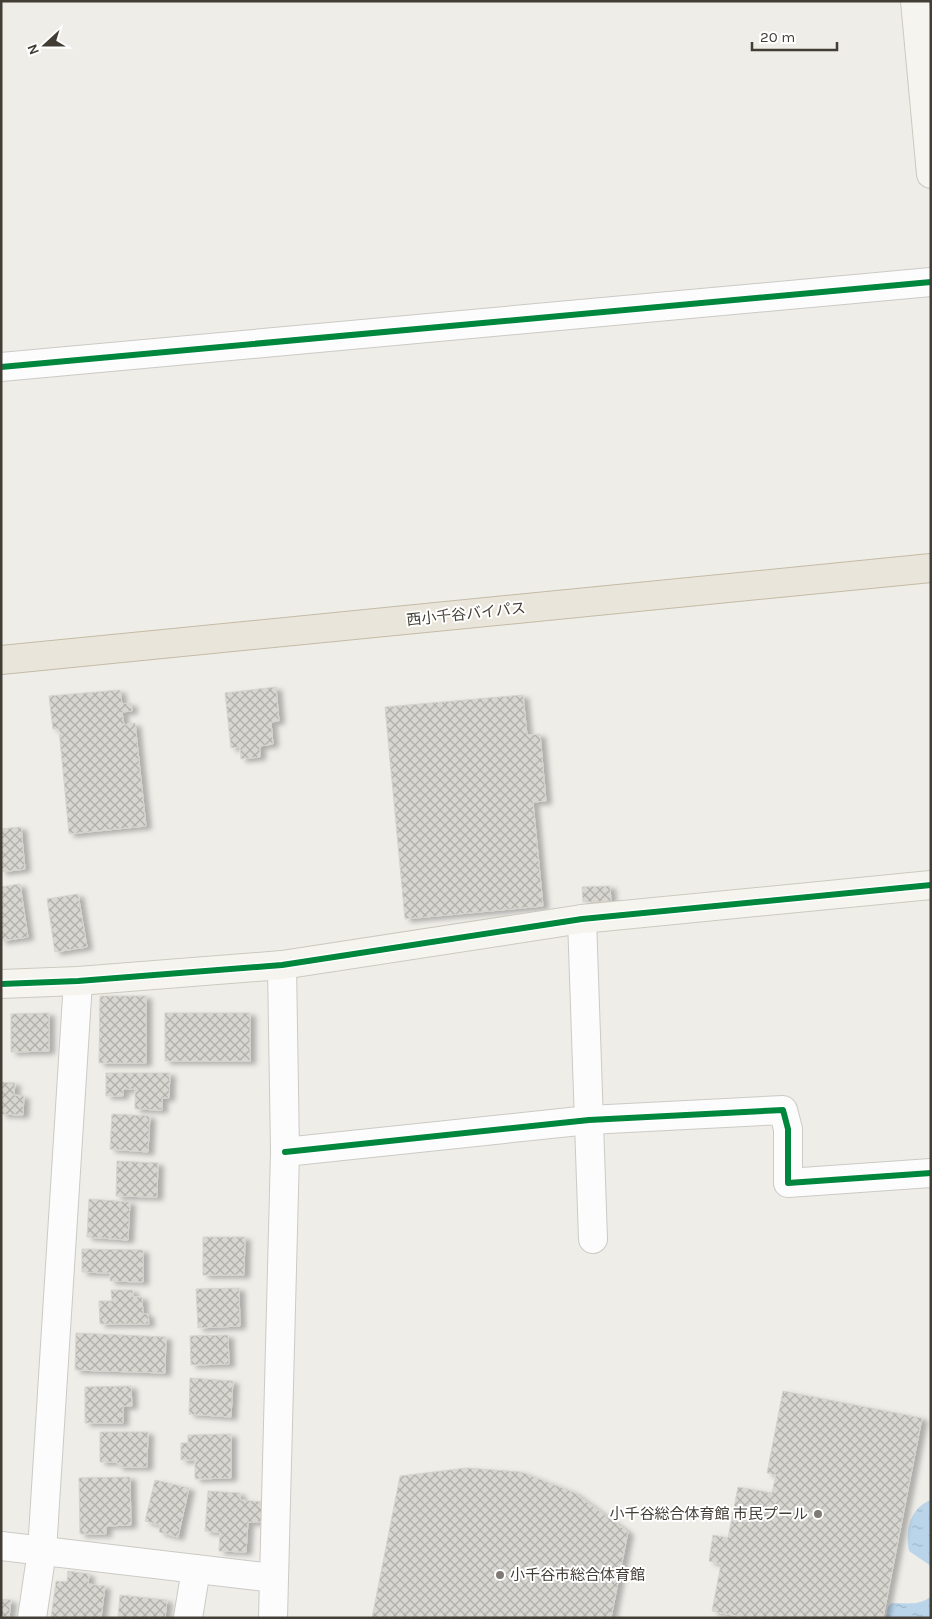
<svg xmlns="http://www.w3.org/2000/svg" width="932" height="1619" font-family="Karla,'Noto Sans JP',sans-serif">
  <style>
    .water { fill: url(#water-ripples) }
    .building { fill: url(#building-cross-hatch); stroke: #d6d4ce; filter: url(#shadow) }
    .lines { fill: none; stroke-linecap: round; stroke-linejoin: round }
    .street-casing { stroke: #cccac5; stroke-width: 30 }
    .secondary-casing { stroke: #cccabf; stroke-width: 30 }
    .highway-casing { stroke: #c4bba5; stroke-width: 30 }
    .street { stroke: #fcfcfc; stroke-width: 28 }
    .secondary { stroke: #f5f4ee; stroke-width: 28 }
    .highway { stroke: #eae5da; stroke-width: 28 }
    .cycleway-casing { stroke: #fff; stroke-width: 9 }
    .cycleway { stroke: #00873e; stroke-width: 6 }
    .poi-dot { fill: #7f7b74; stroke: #fff; stroke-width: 2 }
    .labels { text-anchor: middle; stroke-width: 4; stroke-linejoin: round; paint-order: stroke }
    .street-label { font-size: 15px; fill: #433e35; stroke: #fff }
    .poi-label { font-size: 15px; fill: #433e35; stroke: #fff; text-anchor: end }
  </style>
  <defs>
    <pattern id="water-ripples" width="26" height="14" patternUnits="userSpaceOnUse" patternTransform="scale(1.25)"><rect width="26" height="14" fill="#bad4e9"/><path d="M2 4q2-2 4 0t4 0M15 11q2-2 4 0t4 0" fill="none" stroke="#a1b7c8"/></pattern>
    <pattern id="building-cross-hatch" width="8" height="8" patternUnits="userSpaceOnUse" patternTransform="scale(1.25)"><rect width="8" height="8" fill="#d8d6d0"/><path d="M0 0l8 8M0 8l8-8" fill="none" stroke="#b1afaa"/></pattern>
    <filter id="shadow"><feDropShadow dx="5.5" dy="3" stdDeviation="2.5" flood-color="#0004"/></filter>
  </defs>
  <rect width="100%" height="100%" fill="#eeede8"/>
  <g class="water">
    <path d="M931 1500V1566L909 1551C905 1532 909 1508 931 1500Z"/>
    <path d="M931 1596V1618H886L888 1607 892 1603C906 1603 921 1606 931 1596Z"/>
  </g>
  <g class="building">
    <polygon points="276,687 279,721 271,722 273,744 260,746 260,757 241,759 240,747 231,748 225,693"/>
    <polygon points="120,690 122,704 131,703 132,711 122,712 124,725 135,723 146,826 69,834 59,729 53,729 49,696"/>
    <polygon points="523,695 527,735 540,734 546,801 533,802 543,906 405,919 385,707"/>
    <polygon points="21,827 25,869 1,872 1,829"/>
    <polygon points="20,884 28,937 1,941 1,887"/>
    <polygon points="610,886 611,901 583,902 582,887"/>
    <polygon points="78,894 87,947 55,952 47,899"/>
    <polygon points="100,996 146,996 146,1063 99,1063"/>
    <polygon points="49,1013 49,1051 11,1052 11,1014"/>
    <rect x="165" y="1013" width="85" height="48"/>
    <polygon points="106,1073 170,1073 169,1098 162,1098 162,1110 135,1109 135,1089 123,1089 123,1096 106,1096"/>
    <polygon points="1,1082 15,1083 14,1095 24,1096 23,1115 1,1114"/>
    <polygon points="112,1114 150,1116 148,1152 110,1149"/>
    <polygon points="117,1161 158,1163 157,1197 116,1196"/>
    <polygon points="89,1199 130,1202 128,1240 87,1237"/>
    <polygon points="203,1237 245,1237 244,1275 203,1275"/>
    <polygon points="82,1249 143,1250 143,1282 110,1281 110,1273 82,1272"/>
    <polygon points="239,1288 240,1326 198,1328 196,1289"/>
    <polygon points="111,1290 133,1290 133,1297 142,1297 143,1314 148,1314 149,1324 100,1324 99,1301 112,1301"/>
    <polygon points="76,1333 166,1337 165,1373 75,1370"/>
    <polygon points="228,1335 229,1364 191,1365 190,1336"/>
    <polygon points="190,1378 233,1381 231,1417 189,1414"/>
    <polygon points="131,1386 132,1406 123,1406 123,1423 85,1423 85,1387"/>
    <polygon points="783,1391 922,1418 883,1618 747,1618 712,1611 721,1564 709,1561 713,1535 728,1538 738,1487 772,1493 776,1475 767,1473"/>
    <polygon points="100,1432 148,1432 147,1467 118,1467 117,1462 100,1462"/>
    <polygon points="231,1434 231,1478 195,1479 195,1460 181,1460 181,1443 188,1443 188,1435"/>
    <polygon points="467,1468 521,1472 573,1492 628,1532 611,1618 372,1618 400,1476"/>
    <polygon points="130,1477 131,1525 106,1526 106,1534 80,1534 79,1478"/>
    <polygon points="155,1480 189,1488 178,1537 159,1532 160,1525 145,1521"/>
    <polygon points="208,1491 240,1493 240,1500 262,1502 261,1522 248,1522 246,1552 219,1551 220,1532 205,1531"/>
    <polygon points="68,1571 89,1574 88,1584 105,1586 101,1618 51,1618 56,1581 67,1582"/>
    <polygon points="120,1595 167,1600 165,1618 118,1618"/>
    <polygon points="1,1599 11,1600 9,1618 1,1618"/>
  </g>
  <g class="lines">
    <defs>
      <g id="street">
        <polyline points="1,367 931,282"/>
        <polyline points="582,919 593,1239"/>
        <polyline points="285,1152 589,1120 783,1110 788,1129 788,1183 931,1173"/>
        <polyline points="1,1546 273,1578"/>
        <polyline points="32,1618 42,1551 78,981"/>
        <polyline points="188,1618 196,1569"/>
        <polyline points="273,1618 285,1152 282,965"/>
      </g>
      <g id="secondary">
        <polyline points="915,1 931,174"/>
        <polyline points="1,984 78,981 282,965 582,919 931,885"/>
      </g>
      <polyline id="highway" points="1,660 931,568"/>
    </defs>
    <use href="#street" class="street-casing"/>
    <use href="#secondary" class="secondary-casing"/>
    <use href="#highway" class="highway-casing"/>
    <use href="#street" class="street"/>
    <use href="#secondary" class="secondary"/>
    <use href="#highway" class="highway"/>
    <defs>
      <g id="cycleway">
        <polyline points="1,367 931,282"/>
        <polyline points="1,984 78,981 282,965 582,919 931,885"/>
        <polyline points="285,1152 589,1120 783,1110 788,1129 788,1183 931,1173"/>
      </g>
    </defs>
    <use href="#cycleway" class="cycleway-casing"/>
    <use href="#cycleway" class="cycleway"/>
  </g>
  <g class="poi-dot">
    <circle cx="818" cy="1514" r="5"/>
    <circle cx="500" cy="1575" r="5"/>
  </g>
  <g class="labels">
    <g class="street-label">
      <text transform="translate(466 614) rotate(-6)" y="5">西小千谷バイパス</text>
    </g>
    <g class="poi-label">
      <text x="808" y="1519">小千谷総合体育館 市民プール</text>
      <text x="510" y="1580" text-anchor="start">小千谷市総合体育館</text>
    </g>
  </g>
  <rect width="932" height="1619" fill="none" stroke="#433e35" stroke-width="5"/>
  <g transform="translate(45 45) rotate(249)" stroke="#ffffff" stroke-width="4" paint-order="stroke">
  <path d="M0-4L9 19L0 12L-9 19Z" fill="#433e35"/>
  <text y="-8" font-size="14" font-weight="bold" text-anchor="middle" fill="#433e35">N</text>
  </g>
  <path d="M752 42v8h85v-8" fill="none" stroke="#433e35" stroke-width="2.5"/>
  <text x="760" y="42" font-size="15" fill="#433e35" stroke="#ffffff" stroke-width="4" paint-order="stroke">20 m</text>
</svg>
